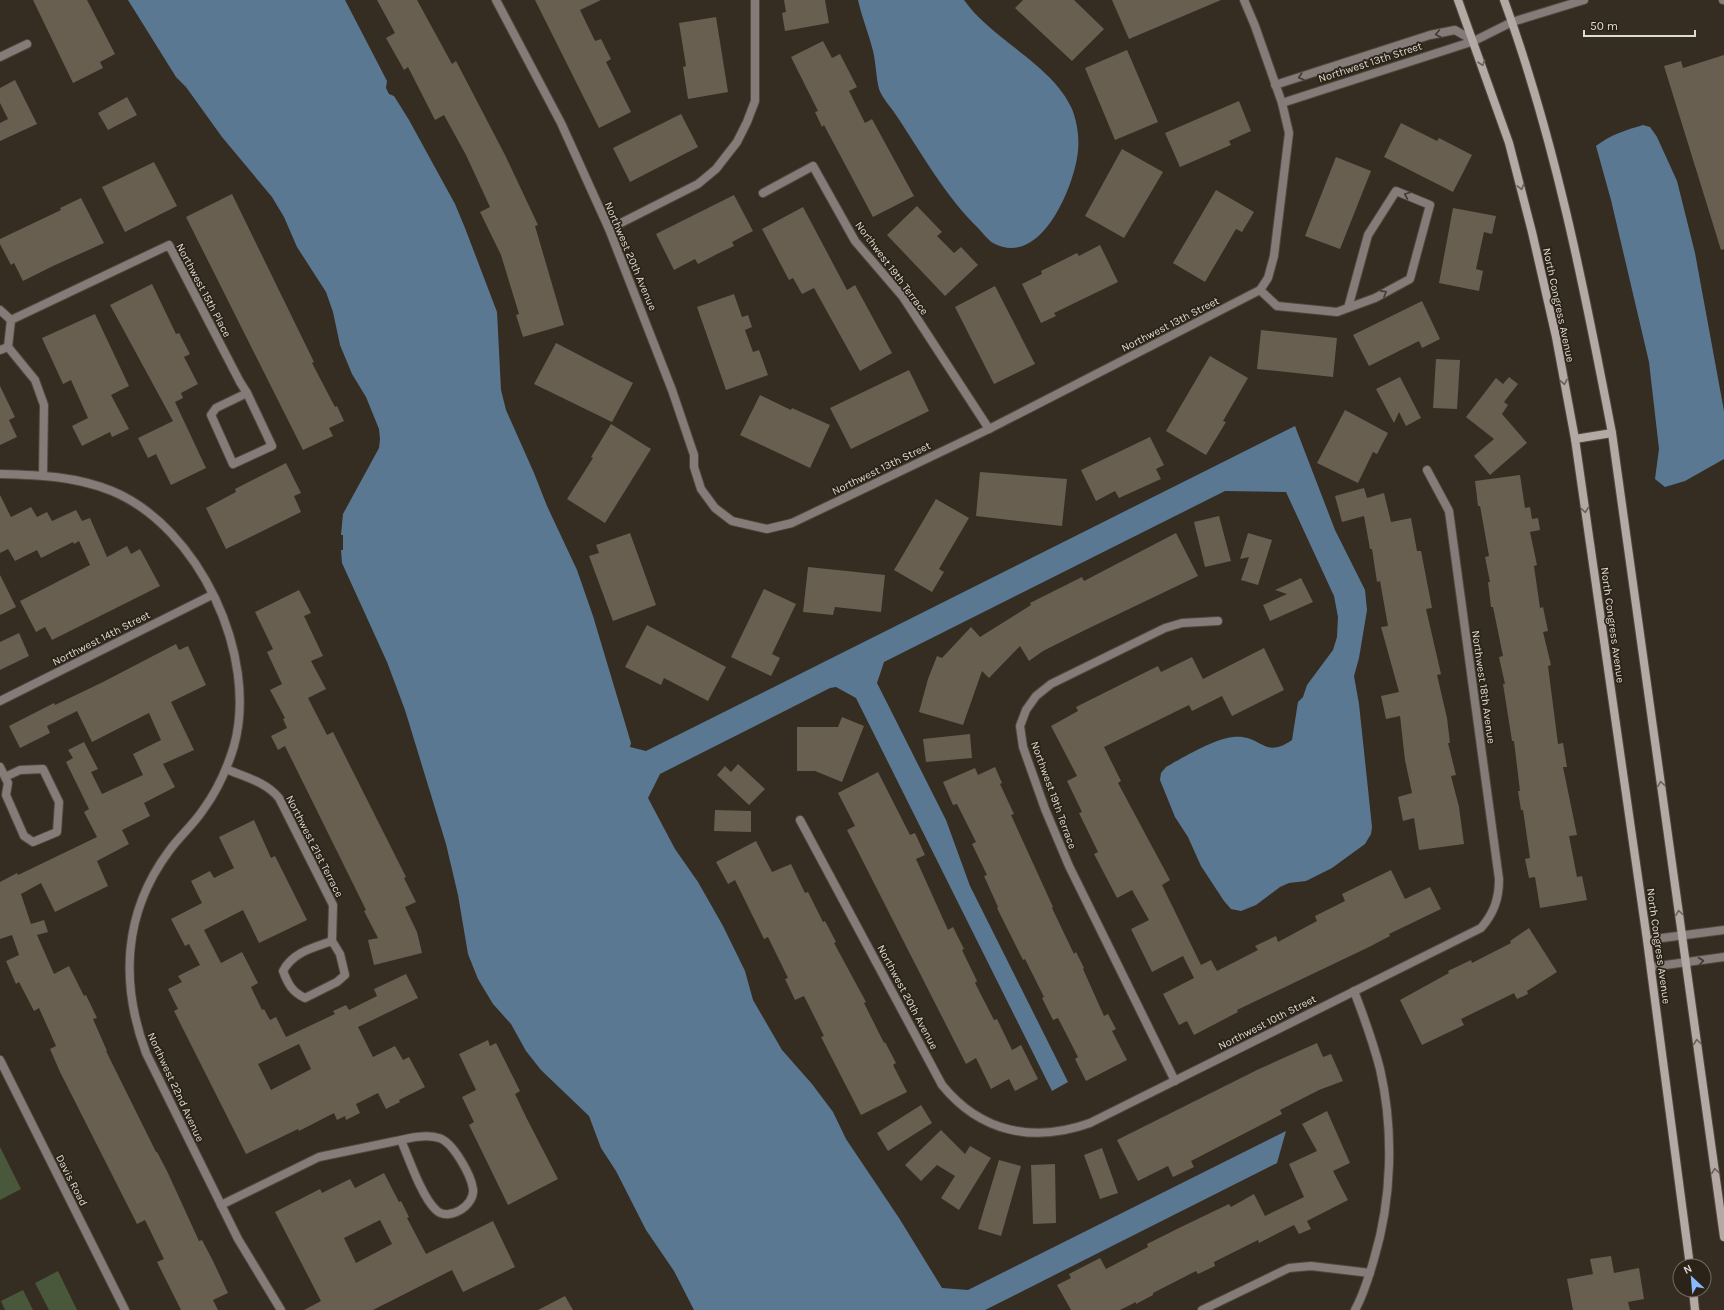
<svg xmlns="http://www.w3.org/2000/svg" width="1724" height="1310" font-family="Karla,sans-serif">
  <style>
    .green { fill: #49573b }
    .water { fill: #5b7893 }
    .building { fill: #685f51; fill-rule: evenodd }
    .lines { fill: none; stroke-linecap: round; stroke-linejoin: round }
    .street-casing { stroke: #50493d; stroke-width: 10 }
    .secondary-casing { stroke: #50493d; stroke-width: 10 }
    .street { stroke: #857c7a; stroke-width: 8 }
    .secondary { stroke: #b5a9a5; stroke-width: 8 }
    .oneway { stroke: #423930 }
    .oneway2 { stroke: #695f57 }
    .labels { text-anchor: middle; stroke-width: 3.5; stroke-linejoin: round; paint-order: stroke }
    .street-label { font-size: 11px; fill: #dfdad3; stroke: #2b2318 }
  </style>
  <rect width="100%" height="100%" fill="#352d21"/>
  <g class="green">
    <polygon points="0,1147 21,1189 0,1200"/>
    <polygon points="58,1271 77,1310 49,1310 35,1283"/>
    <polygon points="23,1290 33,1310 5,1310 1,1301"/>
  </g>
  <g class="water">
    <path d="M128 0H345L387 81 386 88 389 94 394 96 409 120 455 204 465 228 497 312 501 390 506 410 534 473 547 506 577 570 593 616 631 743 630 747 646 751 1295 426 1335 530 1365 590 1367 610 1359 658 1354 676 1359 704 1372 827 1371 834 1365 844 1332 868 1306 881 1289 883 1280 887 1256 905 1241 911 1231 909 1224 901 1201 866 1188 837 1175 817 1160 780 1161 773 1166 767C1182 758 1214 739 1233 737 1262 734 1263 760 1292 740L1298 702 1303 697 1307 685 1333 650 1337 637 1338 617 1334 596 1286 492 1225 491 884 662 877 683 946 820 970 886 1068 1082 1052 1091 856 698 836 687 830 688 660 774 648 798 675 849 698 882 723 926 745 971 753 1000 782 1050 812 1084 833 1112 846 1139 899 1218 942 1288 968 1290 1286 1131 1277 1163 985 1310H694L674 1271 646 1230 616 1171 601 1148 589 1116 541 1070 526 1051 511 1024 493 1004 478 979 468 954 458 895 446 844 405 710 387 662 342 563 341 550H343V535H341L343 514 379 448 380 439 379 429 366 397 352 374 340 345 333 312 326 292 297 247 284 217 272 197 222 137 186 87 176 77Z"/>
    <path d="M858 0H964C991 39 1053 65 1072 109 1078 124 1080 142 1077 158 1071 193 1039 268 993 243 988 240 983 233 979 229 946 197 922 154 896 115 891 107 882 98 879 89 876 77 876 63 873 51 869 34 862 18 858 0Z"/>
    <path d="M1643 125 1650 127 1657 137 1677 181 1695 253 1724 411V459L1685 481 1665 487 1655 479 1659 449 1649 362 1611 200 1596 146C1610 135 1626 130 1643 125Z"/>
  </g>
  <g class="building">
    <polygon points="33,0 87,0 115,54 100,62 103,68 73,83"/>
    <polygon points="377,0 417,0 452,64 456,61 505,155 538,225 535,226 564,325 523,337 516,315 519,314 501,255 480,212 490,207 466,155 444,115 435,120 408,67 404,70 386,38 395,33"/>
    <polygon points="535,0 601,0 580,10 595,41 601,39 611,59 606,62 631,112 599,128"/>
    <polygon points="784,0 825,0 829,23 785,31 782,13 786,12"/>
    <polygon points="1023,0 1074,0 1104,29 1072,61 1015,8"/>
    <polygon points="1112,0 1221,0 1129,39"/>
    <polygon points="716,17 728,92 688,99 683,67 686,66 679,23"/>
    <polygon points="823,41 832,58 840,54 857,87 849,91 865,123 872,119 914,196 873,217 824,125 822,127 815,112 818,111 791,57"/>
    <polygon points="1127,50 1158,122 1115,140 1085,68"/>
    <polygon points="1724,55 1724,249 1721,250 1664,66 1681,61 1683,68"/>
    <polygon points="15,80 37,124 0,141 0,123 8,119 0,103 0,88"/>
    <polygon points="127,97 137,115 108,130 98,113"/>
    <polygon points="1239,101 1251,131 1229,141 1231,145 1180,167 1165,133"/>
    <polygon points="681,114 698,147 630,182 613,148"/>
    <polygon points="1401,123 1437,141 1439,138 1472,155 1453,192 1384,157"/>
    <polygon points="1122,149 1163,172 1124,238 1085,216"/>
    <polygon points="1336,157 1371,171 1340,249 1305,236"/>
    <polygon points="154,162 177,206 125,232 102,187"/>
    <polygon points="1216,190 1254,212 1242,232 1236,229 1205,282 1173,263"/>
    <polygon points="232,194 314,362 312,363 335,407 337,406 344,421 329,428 333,436 303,450 186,217"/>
    <polygon points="734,195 753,231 732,242 734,246 721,252 698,264 695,259 674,270 656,234"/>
    <polygon points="81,198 104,243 53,266 23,281 14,263 11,265 0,244 0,239 61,210 60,208"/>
    <polygon points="917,206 942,232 937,236 954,253 961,247 978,265 945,296 887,235"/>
    <polygon points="803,207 847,290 855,285 892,353 860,371 814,288 802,294 793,278 789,280 762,229"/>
    <polygon points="1453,208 1496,216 1492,234 1484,232 1476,269 1483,271 1479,291 1439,283"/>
    <polygon points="1100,245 1118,282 1054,313 1056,316 1041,323 1022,284 1042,274 1041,271 1077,253 1079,256"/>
    <polygon points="152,284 176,334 179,333 190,354 184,357 198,384 181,393 183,398 175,402 206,468 171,485 156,454 148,458 138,438 173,421 110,305"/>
    <polygon points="995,286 1035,364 994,384 955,307"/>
    <polygon points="734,294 742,317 748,315 752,327 745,330 753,352 759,350 768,375 726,390 697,307"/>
    <polygon points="1422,301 1440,339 1422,348 1419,341 1369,366 1353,335"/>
    <polygon points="95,314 129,386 111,395 129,429 112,437 110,432 82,446 72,426 88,418 71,380 63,384 42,338"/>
    <polygon points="1261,330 1337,338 1333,377 1257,369"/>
    <polygon points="556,343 633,383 612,422 534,384"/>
    <polygon points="1210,356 1248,378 1223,421 1226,422 1206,455 1166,431"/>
    <polygon points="1436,359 1460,360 1457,409 1433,408"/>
    <polygon points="909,370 929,411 851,449 830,408"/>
    <polygon points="1400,377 1421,418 1406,426 1399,412 1394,423 1376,389"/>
    <polygon points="1509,377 1518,384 1504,402 1508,405 1502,414 1527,443 1490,475 1474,456 1494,439 1466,417 1496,378 1503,384"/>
    <polygon points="0,386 15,417 9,420 17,437 0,445"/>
    <polygon points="760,395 791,410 792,408 830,425 810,468 740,435"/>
    <polygon points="1345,410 1388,433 1377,454 1373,452 1358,483 1317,463"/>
    <polygon points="611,424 651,449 605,523 567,499 593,458 591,457"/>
    <polygon points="1150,437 1164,465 1156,469 1161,479 1119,498 1115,491 1096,501 1081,470"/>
    <polygon points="286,463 301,493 294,496 301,512 226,549 206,508 236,492 235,489"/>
    <polygon points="980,472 1067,479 1062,526 976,516"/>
    <polygon points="1520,475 1525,508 1530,507 1532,519 1538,518 1540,530 1530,532 1537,565 1534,566 1540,608 1543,607 1548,631 1543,632 1551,665 1548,666 1558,744 1563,743 1567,767 1563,767 1577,835 1569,836 1577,877 1582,876 1587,900 1540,908 1535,877 1529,878 1525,859 1530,858 1523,810 1521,810 1518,791 1520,791 1514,741 1512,741 1503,684 1505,684 1499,657 1503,656 1493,607 1491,607 1488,582 1490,582 1485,557 1489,556 1480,506 1478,506 1475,481"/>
    <polygon points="1364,488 1367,498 1384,493 1391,522 1411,518 1417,551 1421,551 1432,608 1426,609 1441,674 1437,675 1447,718 1450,743 1448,743 1456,775 1451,776 1459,807 1464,844 1419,850 1414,818 1403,821 1398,797 1412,793 1405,760 1400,716 1386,719 1381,696 1399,692 1381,627 1388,626 1380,581 1377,582 1372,549 1370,549 1364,516 1342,522 1335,496"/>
    <polygon points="0,495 11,517 31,507 37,517 47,512 52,521 76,510 82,521 90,518 107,557 127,546 131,554 140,549 160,586 52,640 45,627 36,632 20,601 90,565 79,541 74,544 73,542 41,558 37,550 15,561 8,549 0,553"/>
    <polygon points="936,499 969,518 939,569 944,572 932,592 894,570"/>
    <polygon points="1219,516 1231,561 1205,567 1194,522"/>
    <polygon points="630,533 656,605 613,621 589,556 599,553 596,545"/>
    <polygon points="1176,533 1198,576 1083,631 1043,651 1029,661 1020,646 989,678 982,671 963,725 919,712 928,679 937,656 942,658 971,627 980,637 1031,605 1030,603 1082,577 1084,581"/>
    <polygon points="1248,533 1272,540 1258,585 1241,580 1249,557 1240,559"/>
    <polygon points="808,567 885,575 881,612 835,607 833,615 803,612"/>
    <polygon points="0,575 16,607 0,615"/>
    <polygon points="1301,578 1313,602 1270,621 1263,605 1287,594 1275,590"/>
    <polygon points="764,589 796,604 772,654 780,658 771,676 731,657"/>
    <polygon points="299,590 311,613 304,616 323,656 311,661 326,689 308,698 327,735 333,732 406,877 404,878 416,902 405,907 417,932 422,953 374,965 368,940 378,938 364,911 366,910 285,746 278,750 271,736 287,728 283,719 285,718 270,690 282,684 267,652 273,649 255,612"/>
    <polygon points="647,625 726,667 708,701 664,678 661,685 625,667"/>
    <polygon points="19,633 29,656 0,670 0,642"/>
    <polygon points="176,644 179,650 188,646 206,685 171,702 194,750 163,764 175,787 144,803 150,816 122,830 129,844 97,861 108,886 55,912 41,883 21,894 31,924 44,920 48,932 37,935 54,974 69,966 84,996 86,995 97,1018 93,1019 107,1051 106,1051 156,1152 157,1152 167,1171 199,1241 202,1240 213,1261 228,1293 213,1300 218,1310 181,1310 157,1262 164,1259 145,1220 137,1224 60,1072 50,1049 56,1046 39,1008 34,1011 19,982 16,984 6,961 19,955 12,935 0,939 0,882 17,873 18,875 97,837 84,812 89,809 66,762 73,758 68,750 84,742 98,769 91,772 102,794 143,775 133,754 161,740 149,713 92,742 77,711 47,726 50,733 20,748 9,726 54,703 55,705 103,682"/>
    <polygon points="1264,648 1284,690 1232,716 1222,696 1192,711 1189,705 1104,747 1121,781 1118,783 1170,880 1162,885 1201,965 1211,960 1217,971 1258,950 1255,946 1276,936 1278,942 1317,921 1315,916 1345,901 1342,894 1391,870 1405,899 1430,887 1441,909 1389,934 1390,936 1369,947 1237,1010 1238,1012 1194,1035 1187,1021 1179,1025 1163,994 1194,978 1183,956 1152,972 1131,929 1149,920 1132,890 1117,898 1094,854 1098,852 1079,813 1082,812 1067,781 1077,776 1051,726 1078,711 1076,707 1158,666 1161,672 1192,657 1203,679"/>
    <polygon points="842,717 864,726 842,782 815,771 797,771 797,727 838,727"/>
    <polygon points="970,734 972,758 926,762 923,739"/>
    <polygon points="738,764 765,789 749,805 717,775 725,766 731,772"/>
    <polygon points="995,767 1002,783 1000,784 1014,814 1011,815 1053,907 1052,908 1074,954 1076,952 1084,968 1083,969 1104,1016 1108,1014 1116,1029 1112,1031 1127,1060 1086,1081 1075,1059 1078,1057 1058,1018 1053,1020 1042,998 1044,997 1025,959 1023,960 997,908 998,907 984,876 987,875 972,844 976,842 957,804 953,805 943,782 975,768 978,775"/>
    <polygon points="878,772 910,835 915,833 925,855 916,859 948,930 953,927 964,949 962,950 977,981 975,983 994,1020 997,1019 1012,1050 1021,1045 1038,1079 1015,1091 1009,1079 991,1089 976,1058 966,1064 847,830 855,826 838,793"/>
    <polygon points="715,810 751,811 751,832 714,831"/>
    <path d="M254 820 271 858 275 856 307 920 259 943 243 910 204 930 221 963 242 952 258 983 251 987 262 1010 264 1009 270 1020 276 1017 286 1037 335 1014 333 1011 346 1005 349 1010 377 996 374 989 406 974 418 998 358 1027 373 1057 395 1046 403 1060 409 1057 425 1087 399 1100 400 1102 386 1109 378 1093 356 1104 360 1113 346 1120 345 1116 337 1120 334 1113 299 1131 298 1129 246 1154 174 1011 178 1009 168 989 182 982 178 976 200 965 189 944 185 946 171 919 202 903 191 881 210 871 214 878 234 868 219 837ZM299 1044 311 1069 271 1090 258 1064Z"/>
    <polygon points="756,841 772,872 791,864 805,893 808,892 823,922 825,921 836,942 834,943 866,1002 864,1003 884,1043 885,1042 896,1063 893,1065 907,1092 861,1115 821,1037 824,1036 804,996 795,1000 785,979 788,978 768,937 764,939 735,880 728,884 716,862"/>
    <polygon points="1529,928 1557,972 1527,991 1528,994 1517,999 1514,993 1500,1000 1461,1019 1464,1025 1422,1045 1400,1000 1449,973 1448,971 1471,960 1472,963 1511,943 1510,941"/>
    <polygon points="488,1040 490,1046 496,1043 520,1091 515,1094 527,1119 558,1179 508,1205 469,1125 474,1122 462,1097 476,1090 459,1054"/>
    <polygon points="1317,1043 1323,1057 1331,1054 1343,1081 1319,1090 1280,1110 1282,1114 1191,1161 1194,1167 1173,1177 1168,1166 1138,1181 1117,1140 1259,1069"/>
    <polygon points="921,1105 932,1123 888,1151 877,1133"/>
    <polygon points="1327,1111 1350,1163 1333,1171 1348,1200 1307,1221 1311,1229 1299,1234 1294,1225 1259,1243 1258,1240 1214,1262 1215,1266 1198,1274 1196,1271 1153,1293 1153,1295 1136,1304 1136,1302 1120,1310 1071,1310 1057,1285 1071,1278 1069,1274 1100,1258 1106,1269 1148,1247 1147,1244 1181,1227 1229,1204 1231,1207 1254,1194 1265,1216 1304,1197 1289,1164 1317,1151 1302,1124"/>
    <polygon points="941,1130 965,1154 970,1146 991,1158 959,1210 941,1198 955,1176 937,1165 921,1181 905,1165"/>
    <polygon points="1102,1148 1118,1193 1100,1199 1084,1155"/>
    <polygon points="999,1160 1021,1166 1001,1236 978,1229"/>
    <polygon points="1055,1164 1056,1223 1033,1224 1031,1165"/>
    <path d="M384 1173 399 1202 401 1201 409 1217 407 1218 426 1254 493 1221 515 1267 463 1292 452 1270 373 1310H304L321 1301 275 1212 320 1189 322 1193 350 1179 355 1188ZM380 1220 392 1244 356 1263 344 1238Z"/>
    <polygon points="1611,1256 1614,1273 1639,1268 1644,1299 1628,1302 1630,1310 1573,1310 1567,1279 1593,1274 1590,1259"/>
    <polygon points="565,1296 573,1310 538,1310"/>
  </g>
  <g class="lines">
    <defs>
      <g id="street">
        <polyline points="496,0 561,123 609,229 672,390 694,455 694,467 701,489 715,508 732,521 767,529 792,523 989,429 1260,290 1268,278 1274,256 1289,133 1282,103 1255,26 1244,0"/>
        <polyline points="1723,0 1724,0"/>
        <polyline points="0,57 27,44"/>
        <polyline points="1275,85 1430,35 1455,30 1474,41"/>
        <polyline points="1282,103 1474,41 1512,22 1584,0"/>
        <polyline points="763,193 813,166 855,241 903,297 989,429"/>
        <polyline points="609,229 698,184 716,169 737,142 747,122 755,101 755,0"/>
        <polyline points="1260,290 1277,306 1337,312 1375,298 1410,279 1430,205 1396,191 1368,235 1348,308"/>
        <polyline points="0,310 11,320 169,245 240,382 247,393 272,446 233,464 211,415 216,408 247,393"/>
        <polyline points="11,320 8,347 35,380 44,405 43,475"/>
        <polyline points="0,350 8,347"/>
        <path d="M0 474C39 475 75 476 112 491 199 527 259 656 234 746 227 769 217 791 203 810 193 825 179 837 169 851 123 913 120 983 146 1053L238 1239 281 1310"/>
        <polyline points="0,701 212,595"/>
        <polyline points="0,767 8,783 6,795 24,836 33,842 57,832 59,802 43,769 20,770 5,777"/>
        <path d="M226 769C245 777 266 782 279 798L333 905 332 941 340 954 345 975 337 982 305 998C292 992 288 984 283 971 293 952 313 948 332 941"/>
        <path d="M800 820 942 1085C981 1133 1034 1143 1090 1123L1481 928C1494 913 1499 899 1499 879L1449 511 1427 470"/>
        <polyline points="1647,940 1724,930"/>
        <polyline points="1651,967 1724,957"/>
        <path d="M1354 991C1364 1017 1373 1042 1380 1069 1394 1130 1392 1199 1374 1259 1369 1276 1364 1294 1355 1310"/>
        <polyline points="0,1060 125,1310"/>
        <polyline points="1175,1081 1069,866 1045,809 1023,747 1020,726 1026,710 1036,696 1051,684 1165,628 1182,623 1218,621"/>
        <path d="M221 1205 319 1157 396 1141C409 1138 426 1134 439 1138 453 1142 471 1175 473 1189 475 1206 448 1222 436 1210 422 1197 409 1159 401 1140"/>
        <polyline points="1202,1310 1289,1268 1311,1266 1370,1273"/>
      </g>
      <g id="secondary">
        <polyline points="1458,0 1509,143 1532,232 1556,337 1575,439 1647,940 1690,1266"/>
        <path d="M1504 0C1555 140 1584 287 1612 433L1724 1237"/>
        <polyline points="1575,439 1612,433"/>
        <polyline points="1693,1290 1695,1310"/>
      </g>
    </defs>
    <use href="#street" class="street-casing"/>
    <use href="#secondary" class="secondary-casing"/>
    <use href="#street" class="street"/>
    <use href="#secondary" class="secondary"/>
  </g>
  <defs><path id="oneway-chevron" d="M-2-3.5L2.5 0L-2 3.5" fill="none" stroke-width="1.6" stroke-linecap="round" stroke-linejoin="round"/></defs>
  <g class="oneway">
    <use href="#oneway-chevron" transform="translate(1438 34) rotate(169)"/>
    <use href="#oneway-chevron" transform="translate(1301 77) rotate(162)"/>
    <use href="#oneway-chevron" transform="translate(1407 195) rotate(-157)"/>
    <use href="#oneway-chevron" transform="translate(1384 293) rotate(-29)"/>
    <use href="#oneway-chevron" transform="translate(1701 961) rotate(-7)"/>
  </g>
  <g class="oneway2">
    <use href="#oneway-chevron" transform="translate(1482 63) rotate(71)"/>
    <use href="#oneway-chevron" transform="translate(1521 187) rotate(75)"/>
    <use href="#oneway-chevron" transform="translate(1564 382) rotate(79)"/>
    <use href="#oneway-chevron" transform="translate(1585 510) rotate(82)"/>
    <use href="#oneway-chevron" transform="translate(1661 784) rotate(-98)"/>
    <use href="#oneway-chevron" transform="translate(1679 913) rotate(-98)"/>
    <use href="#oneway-chevron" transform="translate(1697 1042) rotate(-98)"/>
    <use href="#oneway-chevron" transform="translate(1715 1171) rotate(-98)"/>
  </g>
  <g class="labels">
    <g class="street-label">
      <text transform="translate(1370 62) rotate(-18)" y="4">Northwest 13th Street</text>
      <text transform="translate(631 256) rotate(67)" y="4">Northwest 20th Avenue</text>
      <text transform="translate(892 268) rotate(53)" y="4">Northwest 19th Terrace</text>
      <text transform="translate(204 290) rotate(62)" y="4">Northwest 15th Place</text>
      <text transform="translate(1559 305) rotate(78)" y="4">North Congress Avenue</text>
      <text transform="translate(1170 324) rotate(-27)" y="4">Northwest 13th Street</text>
      <text transform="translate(881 468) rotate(-26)" y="4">Northwest 13th Street</text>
      <text transform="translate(1613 625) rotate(82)" y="4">North Congress Avenue</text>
      <text transform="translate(101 638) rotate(-27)" y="4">Northwest 14th Street</text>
      <text transform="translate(1484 687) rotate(82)" y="4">Northwest 18th Avenue</text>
      <text transform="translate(1054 795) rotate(70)" y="4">Northwest 19th Terrace</text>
      <text transform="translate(315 846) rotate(63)" y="4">Northwest 21st Terrace</text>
      <text transform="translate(1659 946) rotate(82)" y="4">North Congress Avenue</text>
      <text transform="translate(908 997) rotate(62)" y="4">Northwest 20th Avenue</text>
      <text transform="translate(1267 1022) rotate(-27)" y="4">Northwest 10th Street</text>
      <text transform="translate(176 1087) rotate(65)" y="4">Northwest 22nd Avenue</text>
      <text transform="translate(72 1180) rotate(63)" y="4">Davis Road</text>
    </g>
  </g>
  <g transform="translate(1692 1278) rotate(334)"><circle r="19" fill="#2b2318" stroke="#736c63"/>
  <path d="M0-3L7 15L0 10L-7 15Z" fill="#89bafc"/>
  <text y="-6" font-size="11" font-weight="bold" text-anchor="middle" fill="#dfdad3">N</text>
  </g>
  <path d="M1584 30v6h111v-6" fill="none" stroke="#dfdad3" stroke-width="2"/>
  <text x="1590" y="30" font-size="12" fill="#dfdad3" stroke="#2b2318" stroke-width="3" paint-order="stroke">50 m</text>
</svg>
